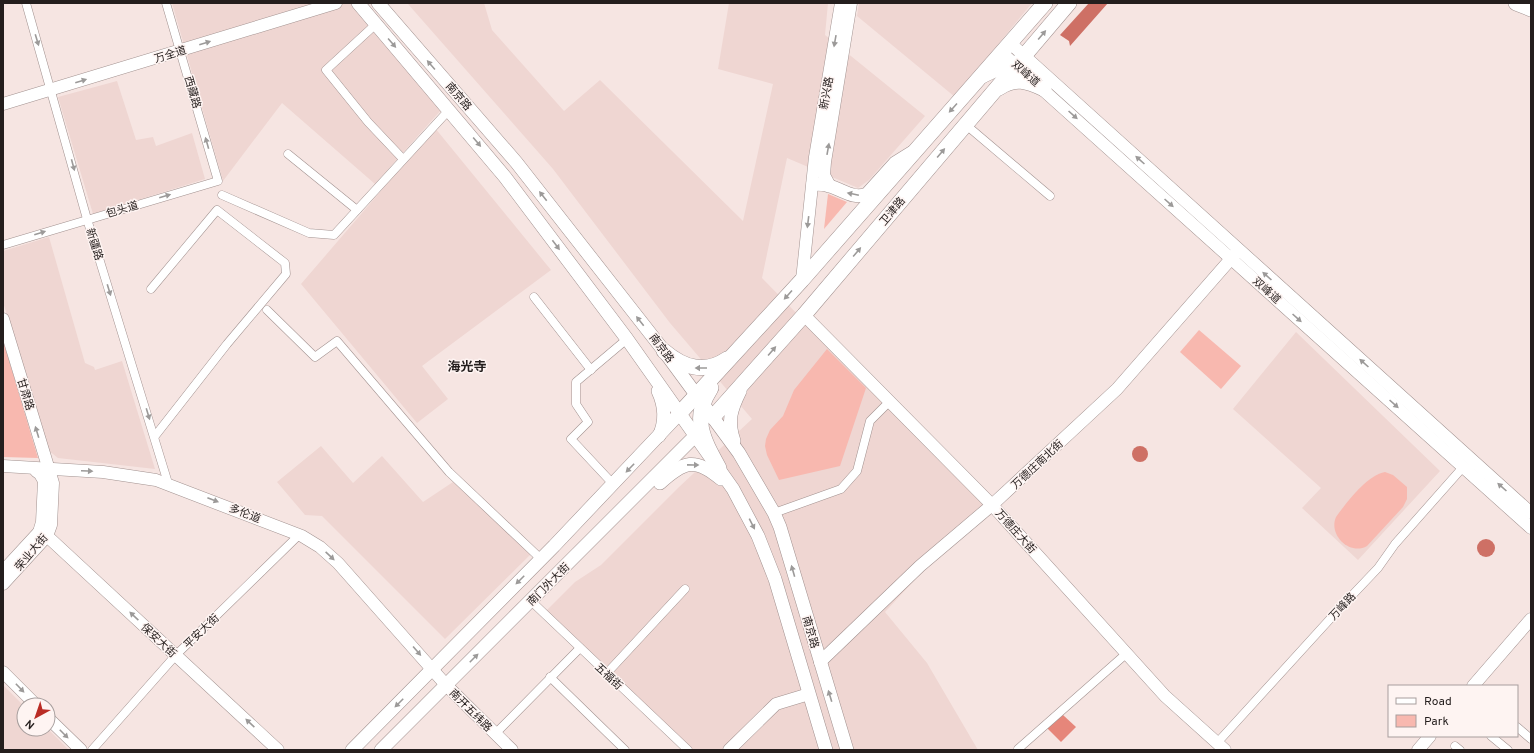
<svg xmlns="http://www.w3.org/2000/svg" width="1534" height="753" font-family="Overpass,'Noto Sans SC',sans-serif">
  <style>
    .built { fill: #efd6d2 }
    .green { fill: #f8b8af }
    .forest { fill: #e6867a }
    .water { fill: #ce7065 }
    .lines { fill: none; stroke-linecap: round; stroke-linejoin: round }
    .street-casing { stroke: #a29290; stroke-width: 9 }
    .secondary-casing { stroke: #a29290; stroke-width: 13 }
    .primary-casing { stroke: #a29290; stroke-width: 14 }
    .highway-casing { stroke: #a29290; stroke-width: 16 }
    .street { stroke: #fff; stroke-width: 8 }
    .secondary { stroke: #fff; stroke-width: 12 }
    .primary { stroke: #fff; stroke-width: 13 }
    .highway { stroke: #fff; stroke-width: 15 }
    .oneway { fill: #9c9a99 }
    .labels { text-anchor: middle; stroke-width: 3; stroke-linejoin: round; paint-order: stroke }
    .street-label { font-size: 11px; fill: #241e1d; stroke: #fef4f2 }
    .quarter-label { font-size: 13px; font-weight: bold; fill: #241e1d; stroke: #fef4f2 }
  </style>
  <rect width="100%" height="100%" fill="#f6e5e2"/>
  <g class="built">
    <polygon points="172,3 354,3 442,109 375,184 282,103 223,181"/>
    <polygon points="409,3 484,3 492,30 564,111 600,80 743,221 773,84 718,69 729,3 828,3 825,35 925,116 869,180 858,188 787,158 762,278 984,505 885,612 927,663 978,750 691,750 546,611 575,582 601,565 679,487 752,419 670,323 553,169 408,4"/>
    <polygon points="859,3 1032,3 955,97 857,16"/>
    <polygon points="117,81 136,140 153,137 156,146 192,133 205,179 93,214 58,97"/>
    <polygon points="435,128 551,270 422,366 448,399 417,423 301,284"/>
    <polygon points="49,237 85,363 94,367 95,370 122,361 155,469 58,458 48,450 3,302 3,251"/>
    <polygon points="1296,332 1440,471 1358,560 1302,508 1321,488 1233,409"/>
    <polygon points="321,446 353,483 382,456 423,502 459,478 533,552 445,639 322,516 305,515 277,482"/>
    <polygon points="3,685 24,706 24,729 48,729 69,750 3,750"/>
  </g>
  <g class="green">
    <polygon points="828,194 847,202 824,229"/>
    <polygon points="1199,330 1241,366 1221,389 1180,352"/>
    <polygon points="3,340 38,458 3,457"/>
    <polygon points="827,349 866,388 840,466 779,480 767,455 765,446 766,439 770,430 783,416 794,390"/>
    <path d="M1385 472 1393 475 1407 487V499L1403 507 1367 546C1350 556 1328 535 1336 517 1346 503 1367 475 1385 472Z"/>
  </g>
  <polygon class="forest" points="1063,715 1076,727 1061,742 1047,728"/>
  <g class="water">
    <polygon points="1089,3 1108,3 1070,46 1069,41 1060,35"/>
    <circle cx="1140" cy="454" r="8"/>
    <circle cx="1486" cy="548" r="9"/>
  </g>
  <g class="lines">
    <defs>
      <g id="street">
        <polyline points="26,3 87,219 168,483"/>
        <polyline points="376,24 326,70 368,122 403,159"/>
        <polyline points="965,124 1050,196"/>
        <polyline points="288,154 357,210"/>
        <polyline points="222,195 309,233 334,235 449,110"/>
        <polyline points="3,245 218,181 166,3"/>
        <polyline points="151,289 217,210 285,263 286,274 227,344 155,436"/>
        <polyline points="534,297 591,370"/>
        <polyline points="267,310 315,357 337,341 449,472 541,559"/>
        <polyline points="614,485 571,439 588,422 576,404 576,382 627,339"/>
        <polyline points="774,513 841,489 857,471 870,421 890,401"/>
        <polyline points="531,601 688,750"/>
        <polyline points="607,673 685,589"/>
        <polyline points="550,677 625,750"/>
        <polyline points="1517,727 1531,739"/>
        <polyline points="495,734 580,648"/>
        <polyline points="1491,736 1508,750"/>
        <polyline points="1217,743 1340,608 1378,568 1395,544 1464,466"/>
        <polyline points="1455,746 1460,750"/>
        <polyline points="1018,749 1127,653"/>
        <polyline points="92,750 176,655 299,535"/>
      </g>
      <g id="secondary">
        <polyline points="1010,43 1531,513"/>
        <polyline points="1002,53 1531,528"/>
        <polyline points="983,77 1002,68 1020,65"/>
        <polyline points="3,104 336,3"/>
        <polyline points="830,186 824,175 825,162 851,3"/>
        <polyline points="802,280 815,157 841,3"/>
        <polyline points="804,315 992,505 1165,696 1225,750"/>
        <polyline points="3,319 53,483 51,525 47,536 3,584"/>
        <polyline points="3,466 103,472 156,480 302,536 320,547 338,563 446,685 512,750"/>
        <polyline points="39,532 47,536 278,750"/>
        <polyline points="3,571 39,532 42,522 44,481 40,474 36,471"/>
        <polyline points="820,662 920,566 992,505 1117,389 1236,253"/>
        <polyline points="3,672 36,705"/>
        <polyline points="1473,686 1531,619"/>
        <polyline points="48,718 81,750"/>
        <polyline points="729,750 776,704 809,694"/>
        <polyline points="1418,750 1430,736"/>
      </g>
      <g id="primary">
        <polyline points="358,3 505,177 627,339 733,489 758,536 775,579 826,750"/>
        <polyline points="378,3 516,162 664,351 739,453 774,513 780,527 847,750"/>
        <path d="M813 184C818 184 824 184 829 186 842 189 853 200 867 194L895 163 911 153"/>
        <path d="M658 391C665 406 666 421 659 436"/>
        <path d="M734 441C727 421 731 409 740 391"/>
        <path d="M660 483C684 461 695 457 721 479"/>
        <polyline points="352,750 554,546 679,414"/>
        <polyline points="381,750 701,430"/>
      </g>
      <g id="highway">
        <polyline points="1516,3 1531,9"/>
        <path d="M999 88C1015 77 1027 81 1044 89"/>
        <path d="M664 351C684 368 705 374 727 359"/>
        <path d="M711 388C691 418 703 439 719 468"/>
        <polyline points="679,414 802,280 1045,3"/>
        <polyline points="713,417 804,315 1069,3"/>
      </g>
    </defs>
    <use href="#street" class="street-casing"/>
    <use href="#secondary" class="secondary-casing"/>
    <use href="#primary" class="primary-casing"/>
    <use href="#highway" class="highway-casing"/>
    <use href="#street" class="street"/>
    <use href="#secondary" class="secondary"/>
    <use href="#primary" class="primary"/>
    <use href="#highway" class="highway"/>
  </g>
  <defs><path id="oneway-solid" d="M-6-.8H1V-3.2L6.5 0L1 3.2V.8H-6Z"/></defs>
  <g class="oneway">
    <use href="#oneway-solid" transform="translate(1042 35) rotate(-50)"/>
    <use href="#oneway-solid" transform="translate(37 40) rotate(73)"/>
    <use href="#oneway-solid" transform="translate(835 41) rotate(100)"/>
    <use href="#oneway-solid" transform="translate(205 43) rotate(-17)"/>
    <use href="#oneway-solid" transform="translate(392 43) rotate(49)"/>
    <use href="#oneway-solid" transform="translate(431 65) rotate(-131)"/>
    <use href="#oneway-solid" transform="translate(81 81) rotate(-17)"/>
    <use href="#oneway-solid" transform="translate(953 108) rotate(132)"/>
    <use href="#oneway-solid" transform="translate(1073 115) rotate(42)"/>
    <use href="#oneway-solid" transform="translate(477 142) rotate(50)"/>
    <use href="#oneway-solid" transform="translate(207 143) rotate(-106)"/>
    <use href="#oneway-solid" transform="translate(828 149) rotate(-80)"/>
    <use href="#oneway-solid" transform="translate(941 153) rotate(-50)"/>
    <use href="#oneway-solid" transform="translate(1140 160) rotate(-138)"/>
    <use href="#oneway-solid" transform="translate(73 165) rotate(75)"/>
    <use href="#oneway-solid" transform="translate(853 194) rotate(-168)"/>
    <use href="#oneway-solid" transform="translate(165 196) rotate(-16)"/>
    <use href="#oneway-solid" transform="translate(543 196) rotate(-128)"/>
    <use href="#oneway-solid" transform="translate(1169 203) rotate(42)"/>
    <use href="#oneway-solid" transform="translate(808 222) rotate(97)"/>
    <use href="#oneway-solid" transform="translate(40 233) rotate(-17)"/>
    <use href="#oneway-solid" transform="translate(556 245) rotate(53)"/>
    <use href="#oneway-solid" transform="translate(857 252) rotate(-50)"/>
    <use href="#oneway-solid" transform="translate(1267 276) rotate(-138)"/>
    <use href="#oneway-solid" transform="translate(109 290) rotate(73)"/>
    <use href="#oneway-solid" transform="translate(788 295) rotate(132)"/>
    <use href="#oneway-solid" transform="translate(1297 318) rotate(42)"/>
    <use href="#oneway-solid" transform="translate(640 321) rotate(-128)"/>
    <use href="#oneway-solid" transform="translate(772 351) rotate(-49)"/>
    <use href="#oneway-solid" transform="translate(1364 363) rotate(-138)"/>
    <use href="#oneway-solid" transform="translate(701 368) rotate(180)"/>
    <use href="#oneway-solid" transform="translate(1394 404) rotate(42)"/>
    <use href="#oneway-solid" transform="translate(148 414) rotate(73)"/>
    <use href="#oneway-solid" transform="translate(37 432) rotate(-107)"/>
    <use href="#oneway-solid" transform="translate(693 465) rotate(1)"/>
    <use href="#oneway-solid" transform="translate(630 468) rotate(134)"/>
    <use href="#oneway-solid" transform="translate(87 471) rotate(3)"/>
    <use href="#oneway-solid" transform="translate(1502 487) rotate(-138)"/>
    <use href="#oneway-solid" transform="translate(213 500) rotate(21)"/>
    <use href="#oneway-solid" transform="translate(752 524) rotate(63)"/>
    <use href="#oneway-solid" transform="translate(330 556) rotate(43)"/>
    <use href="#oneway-solid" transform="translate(793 571) rotate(-106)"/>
    <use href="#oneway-solid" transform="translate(520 580) rotate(135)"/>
    <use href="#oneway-solid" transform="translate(134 616) rotate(-137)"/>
    <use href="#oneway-solid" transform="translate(417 651) rotate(49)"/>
    <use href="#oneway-solid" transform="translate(474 658) rotate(-45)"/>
    <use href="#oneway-solid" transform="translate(20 688) rotate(46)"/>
    <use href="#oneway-solid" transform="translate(830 696) rotate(-107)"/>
    <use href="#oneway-solid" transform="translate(399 703) rotate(135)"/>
    <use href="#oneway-solid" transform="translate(250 723) rotate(-137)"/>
    <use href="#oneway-solid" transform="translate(64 734) rotate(45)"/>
  </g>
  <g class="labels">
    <g class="street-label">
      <text transform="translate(170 54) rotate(-17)" y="4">万全道</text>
      <text transform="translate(1026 73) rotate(41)" y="4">双峰道</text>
      <text transform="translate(193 92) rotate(74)" y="4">西藏路</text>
      <text transform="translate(826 93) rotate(-80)" y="4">新兴路</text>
      <text transform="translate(459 96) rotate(49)" y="4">南京路</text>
      <text transform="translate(122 209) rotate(-16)" y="4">包头道</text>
      <text transform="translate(892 211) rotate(-50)" y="4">卫津路</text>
      <text transform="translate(95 244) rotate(73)" y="4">新疆路</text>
      <text transform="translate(1267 290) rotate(42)" y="4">双峰道</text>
      <text transform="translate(662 348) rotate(53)" y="4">南京路</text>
      <text transform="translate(26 394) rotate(73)" y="4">甘肃路</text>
      <text transform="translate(1037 464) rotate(-43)" y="4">万德庄南北街</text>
      <text transform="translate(245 513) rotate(21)" y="4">多伦道</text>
      <text transform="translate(1016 531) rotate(48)" y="4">万德庄大街</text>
      <text transform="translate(31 552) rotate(-50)" y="4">荣业大街</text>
      <text transform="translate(548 584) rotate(-45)" y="4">南门外大街</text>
      <text transform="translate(1342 606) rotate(-47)" y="4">万峰路</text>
      <text transform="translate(201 631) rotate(-44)" y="4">平安大街</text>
      <text transform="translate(811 632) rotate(74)" y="4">南京路</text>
      <text transform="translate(159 640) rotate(43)" y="4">保安大街</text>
      <text transform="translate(609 676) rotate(43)" y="4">五福街</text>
      <text transform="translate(471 710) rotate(45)" y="4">南开五纬路</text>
    </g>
    <g class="quarter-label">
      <text x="467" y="371">海光寺</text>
    </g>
  </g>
  <rect width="1534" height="753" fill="none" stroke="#241e1d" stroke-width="8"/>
  <rect x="1388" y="685" width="130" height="52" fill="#fef4f2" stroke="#a79e9d"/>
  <rect x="1396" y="698" width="20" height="6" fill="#ffffff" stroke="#a79e9d"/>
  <text x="1424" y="705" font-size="12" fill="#241e1d">Road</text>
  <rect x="1396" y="715" width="20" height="12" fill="#f8b8af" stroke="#a79e9d"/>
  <text x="1424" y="725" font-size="12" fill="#241e1d">Park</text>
  <g transform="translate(36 717) rotate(220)"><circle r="19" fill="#fef4f2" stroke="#a79e9d"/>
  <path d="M0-3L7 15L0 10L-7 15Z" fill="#ba2c25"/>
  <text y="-6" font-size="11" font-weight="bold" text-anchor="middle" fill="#241e1d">N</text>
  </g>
</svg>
